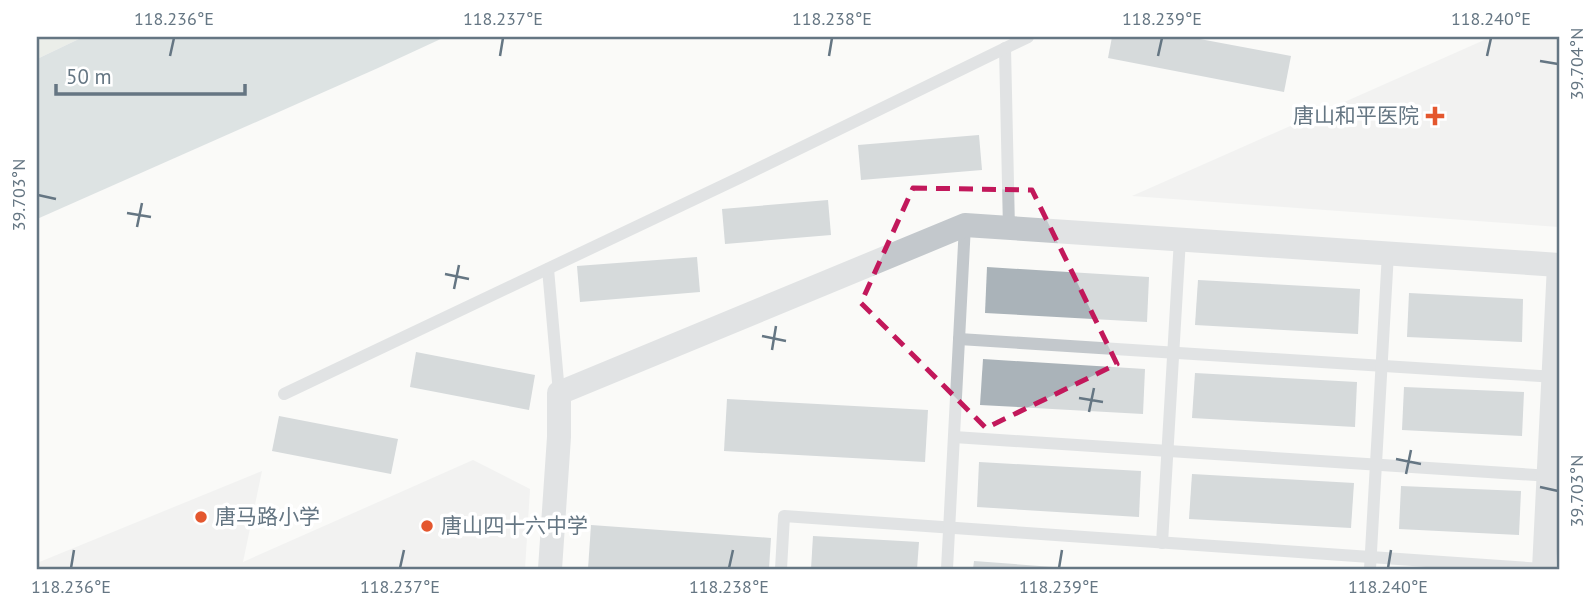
<svg xmlns="http://www.w3.org/2000/svg" width="1596" height="606" font-family="'PT Sans','Noto Sans SC',sans-serif">
  <style>
    .built { fill: #e8e9e9 }
    .green { fill: #dadfd7 }
    .water { fill: #bbc7cb }
    .building { fill: #aab3b9 }
    .lines { fill: none; stroke-linecap: round; stroke-linejoin: round }
    .lane { stroke: #c3c8cc; stroke-width: 12 }
    .street { stroke: #c3c8cc; stroke-width: 24 }
    .marked { fill: none; stroke: #c2185b; stroke-width: 5; stroke-dasharray: 14 9; stroke-linejoin: round }
    .ticks { fill: none; stroke: #657683; stroke-width: 2.5 }
    .poi-dot { fill: #e4572e; stroke: #fff; stroke-width: 2.5 }
    .labels { text-anchor: middle; stroke-width: 7; stroke-linejoin: round; paint-order: stroke }
    .poi-label { font-size: 21px; fill: #657683; stroke: #fff; text-anchor: start }
    .neatline { fill: none; stroke: #657683; stroke-width: 2.5 }
    .ticks-label { font-size: 18px; text-anchor: middle; fill: #657683 }
  </style>
  <rect width="100%" height="100%" fill="#fafaf8"/>
  <g class="built">
    <polygon points="1491,37 1559,37 1559,227 1132,196"/>
    <polygon points="473,460 530,489 525,569 37,569 37,563 262,471 243,562"/>
  </g>
  <polygon class="green" points="37,37 83,37 37,59"/>
  <polygon class="water" points="83,37 445,37 378,68 37,219 37,59"/>
  <g class="building">
    <polygon points="1112,37 1189,37 1291,56 1284,92 1108,58"/>
    <polygon points="979,135 982,170 861,180 858,145"/>
    <polygon points="828,200 831,235 725,244 722,209"/>
    <polygon points="697,257 700,292 580,302 577,266"/>
    <polygon points="987,267 1149,277 1147,322 985,313"/>
    <polygon points="1198,280 1360,289 1358,334 1195,325"/>
    <polygon points="1409,293 1523,299 1522,342 1407,337"/>
    <polygon points="416,352 535,375 529,410 410,387"/>
    <polygon points="983,359 1145,369 1143,414 980,405"/>
    <polygon points="1195,373 1357,382 1355,427 1192,418"/>
    <polygon points="1404,387 1524,392 1522,436 1402,430"/>
    <polygon points="727,399 928,410 925,462 724,451"/>
    <polygon points="279,416 398,439 391,474 272,451"/>
    <polygon points="979,462 1141,471 1139,517 977,507"/>
    <polygon points="1192,474 1354,483 1351,528 1189,519"/>
    <polygon points="1401,486 1521,491 1519,535 1399,529"/>
    <polygon points="591,525 771,538 769,569 588,569"/>
    <polygon points="813,536 919,542 917,569 811,569"/>
    <polygon points="974,561 1053,567 1053,569 973,569"/>
  </g>
  <g class="lines">
    <g class="lane">
      <polyline points="1005,48 1009,229"/>
      <polyline points="548,269 559,393"/>
      <polyline points="959,339 1556,377"/>
      <polyline points="284,394 741,177 1028,37"/>
      <polyline points="954,437 1551,476"/>
      <polyline points="1162,543 1180,239"/>
      <polyline points="781,569 784,516 1542,569"/>
      <polyline points="947,569 965,225"/>
      <polyline points="1370,569 1388,253"/>
    </g>
    <g class="street">
      <polyline points="550,569 559,437 559,393 965,225 1559,265"/>
      <polyline points="1544,569 1559,265"/>
    </g>
  </g>
  <path d="M0 0H1596V606H0ZM913 188 1032 190 1117 364 986 428 861 303Z" fill="#fafaf8" fill-opacity=".55" fill-rule="evenodd"/>
  <path class="marked" d="M913 188 1032 190 1117 364 986 428 861 303Z"/>
  <path class="ticks" d="M170 56 174 38M500 56 503 38M829 56 832 38M1158 56 1162 38M1487 56 1491 38M1540 61 1558 64M38 195 56 199M127 213 151 217M137 227 142 203M445 274 469 279M454 289 459 265M762 336 786 341M772 350 776 326M1079 398 1103 402M1089 412 1094 388M1396 459 1421 464M1406 474 1411 450M1540 487 1558 491M71 568 74 550M400 568 404 550M729 568 733 550M1059 568 1062 550M1388 568 1391 550"/>
  <g class="poi-dot">
    <path d="M1431.5 105.5h7v7h7v7h-7v7h-7v-7h-7v-7h7z"/>
    <circle cx="201" cy="517" r="7"/>
    <circle cx="427" cy="526" r="7"/>
  </g>
  <g class="labels">
    <g class="poi-label">
      <text x="1419" y="123" text-anchor="end">唐山和平医院</text>
      <text x="215" y="524">唐马路小学</text>
      <text x="441" y="533">唐山四十六中学</text>
    </g>
  </g>
  <rect width="1596" height="606" fill="none" stroke="#ffffff" stroke-width="77"/>
  <path d="M56 84v10h189v-10" fill="none" stroke="#657683" stroke-width="3.5"/>
  <text x="66" y="84" font-size="21" fill="#657683" stroke="#ffffff" stroke-width="5" paint-order="stroke">50 m</text>
  <rect x="38" y="38" width="1520" height="530" class="neatline"/>
  <g class="ticks-label">
    <text x="174" y="25">118.236°E</text>
    <text x="503" y="25">118.237°E</text>
    <text x="832" y="25">118.238°E</text>
    <text x="1162" y="25">118.239°E</text>
    <text x="1491" y="25">118.240°E</text>
    <text transform="translate(1577 64) rotate(-90)" y="6">39.704°N</text>
    <text transform="translate(19 195) rotate(-90)" y="6">39.703°N</text>
    <text transform="translate(1577 491) rotate(-90)" y="6">39.703°N</text>
    <text x="71" y="593">118.236°E</text>
    <text x="400" y="593">118.237°E</text>
    <text x="729" y="593">118.238°E</text>
    <text x="1059" y="593">118.239°E</text>
    <text x="1388" y="593">118.240°E</text>
  </g>
</svg>
